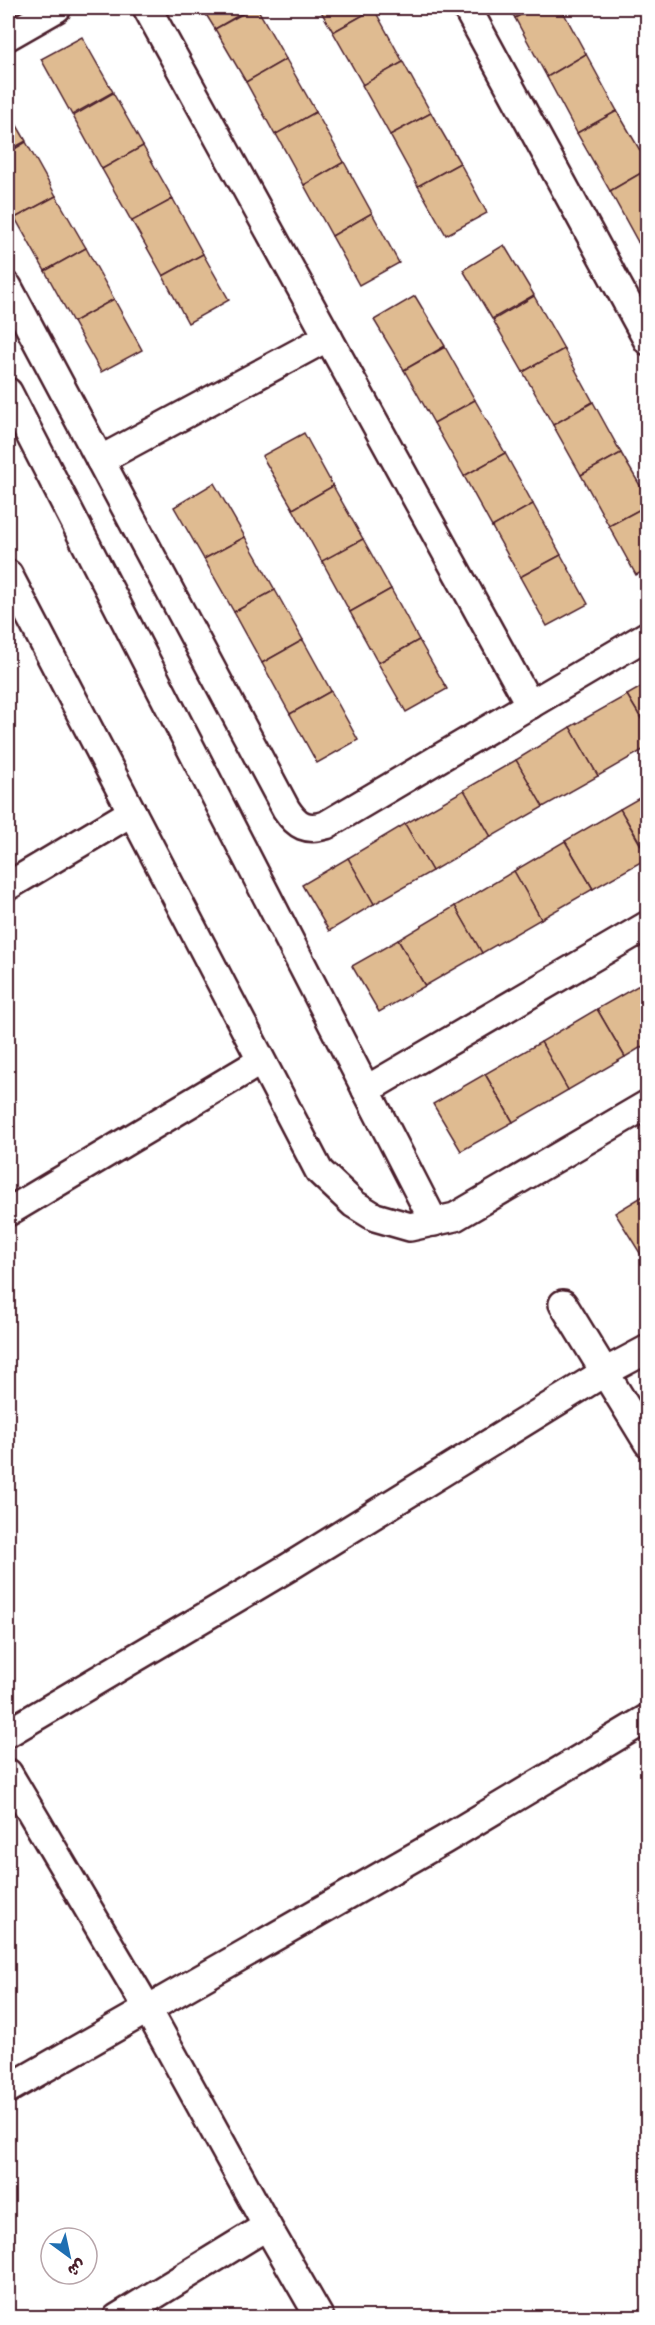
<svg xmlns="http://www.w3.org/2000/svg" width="655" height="2325" font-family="Caveat,'Playpen Sans Arabic',sans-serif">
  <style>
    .building { fill: #dfbb91; stroke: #4a1f2b; stroke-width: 1.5 }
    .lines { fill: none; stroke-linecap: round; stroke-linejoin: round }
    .minor-casing { stroke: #4a1f2b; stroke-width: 32 }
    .minor { stroke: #fff; stroke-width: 27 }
  </style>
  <rect width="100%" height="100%" fill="#fff"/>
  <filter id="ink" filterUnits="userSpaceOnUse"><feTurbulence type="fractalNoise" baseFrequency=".0167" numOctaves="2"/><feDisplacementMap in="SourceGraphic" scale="12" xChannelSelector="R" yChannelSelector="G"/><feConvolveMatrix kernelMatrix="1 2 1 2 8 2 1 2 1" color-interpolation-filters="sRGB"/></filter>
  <g filter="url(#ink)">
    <g class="building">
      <polygon points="202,8 251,8 215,29"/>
      <polygon points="253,8 257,8 286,59 246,82 215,29"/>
      <polygon points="319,8 373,8 374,9 333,32"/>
      <polygon points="509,8 534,8 515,18"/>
      <polygon points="534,8 561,8 586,54 547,77 515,18"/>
      <polygon points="374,9 403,62 363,85 333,32"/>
      <polygon points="82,37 113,92 72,115 41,59"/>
      <polygon points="586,54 617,111 577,133 547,77"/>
      <polygon points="286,59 316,112 275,135 246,82"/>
      <polygon points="403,62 431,113 390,135 362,85"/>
      <polygon points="113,93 143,146 102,169 73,116"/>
      <polygon points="8,110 26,141 8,151"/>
      <polygon points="617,111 648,164 648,169 610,191 577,133"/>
      <polygon points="316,112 344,162 304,185 276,134"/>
      <polygon points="431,113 460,163 418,186 390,135"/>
      <polygon points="26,142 56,196 15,218 8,205 8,153"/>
      <polygon points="143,146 173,199 132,222 102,169"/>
      <polygon points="344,162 372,213 332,236 304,185"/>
      <polygon points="460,163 487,213 446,235 418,186"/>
      <polygon points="648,169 648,237 638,242 610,191"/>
      <polygon points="56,196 86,248 45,271 15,218"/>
      <polygon points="173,199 203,254 163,276 132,221"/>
      <polygon points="372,213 399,263 359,285 332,236"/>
      <polygon points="648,237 648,259 638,242"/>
      <polygon points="504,245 534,295 492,319 463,270"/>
      <polygon points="86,248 114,299 73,322 45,271"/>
      <polygon points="203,254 229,300 188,323 163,276"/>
      <polygon points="415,296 445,346 404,370 374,320"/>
      <polygon points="534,296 564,349 523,372 493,320"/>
      <polygon points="114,299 142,350 101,372 73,322"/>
      <polygon points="445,347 475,400 434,423 404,370"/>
      <polygon points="564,349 593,402 553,425 523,372"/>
      <polygon points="475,400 505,453 464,476 434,423"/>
      <polygon points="593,402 621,453 581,475 553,425"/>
      <polygon points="304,433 333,486 293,509 262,456"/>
      <polygon points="505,453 533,504 492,527 464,476"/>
      <polygon points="621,453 648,499 648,505 609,526 581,475"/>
      <polygon points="214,483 245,537 204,559 174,507"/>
      <polygon points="333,486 363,539 322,562 293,509"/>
      <polygon points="533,504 561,555 520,577 492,527"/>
      <polygon points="648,505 648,569 636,575 609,526"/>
      <polygon points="245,537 275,590 234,612 204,559"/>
      <polygon points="363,539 391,589 350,612 322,561"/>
      <polygon points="561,555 588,604 547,626 520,577"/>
      <polygon points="391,589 419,640 378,663 350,612"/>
      <polygon points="275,590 303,640 262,663 234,612"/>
      <polygon points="303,640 331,691 290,714 262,663"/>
      <polygon points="419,640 447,689 406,712 378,663"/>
      <polygon points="648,683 648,730 627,695"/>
      <polygon points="331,691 358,740 317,763 290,714"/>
      <polygon points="627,695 648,730 648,747 598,776 570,727"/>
      <polygon points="570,727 598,776 543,807 516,760"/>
      <polygon points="516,760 543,807 491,837 464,790"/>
      <polygon points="464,790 491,837 432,871 405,824"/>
      <polygon points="648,793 648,856 620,809"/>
      <polygon points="620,809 648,858 593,889 565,841"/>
      <polygon points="405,824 432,871 374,904 348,858"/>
      <polygon points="565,841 593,889 541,919 514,871"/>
      <polygon points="348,858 374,904 329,931 302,885"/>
      <polygon points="514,871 541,919 482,953 455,906"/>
      <polygon points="455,906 482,953 425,986 398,940"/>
      <polygon points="398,940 425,986 379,1012 352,966"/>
      <polygon points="648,980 648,1043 625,1057 597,1009"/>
      <polygon points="597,1009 625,1057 568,1090 541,1042"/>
      <polygon points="541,1042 568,1090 513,1122 485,1074"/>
      <polygon points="485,1074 513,1122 461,1151 433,1104"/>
      <polygon points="648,1193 648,1266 615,1213"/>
    </g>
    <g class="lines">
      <defs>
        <g id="minor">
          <polyline points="147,8 530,705"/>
          <polyline points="467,8 648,341"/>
          <polyline points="8,36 57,8"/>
          <path d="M8 287 286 809C297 826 307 831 326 825L648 635"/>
          <polyline points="8,392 434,1222"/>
          <polyline points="100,460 328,337"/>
          <polyline points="8,574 319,1171 354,1204 375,1217 410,1227 455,1217 648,1104"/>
          <polyline points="8,886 132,812"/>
          <polyline points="366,1090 648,925"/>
          <polyline points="8,1212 261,1061"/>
          <polyline points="563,1304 648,1443"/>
          <polyline points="8,1733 289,1567 605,1372 648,1349"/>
          <polyline points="8,1773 147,2008 267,2226 320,2318"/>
          <polyline points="8,2089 444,1840 648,1718"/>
          <polyline points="117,2318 267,2226"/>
        </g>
      </defs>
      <use href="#minor" class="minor-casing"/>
      <use href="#minor" class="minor"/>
    </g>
  </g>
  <rect width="655" height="2325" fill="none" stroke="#fff" stroke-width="30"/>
  <rect x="15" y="15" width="625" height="2295" fill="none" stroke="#4a1f2b" stroke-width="2" filter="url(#ink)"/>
  <g transform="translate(69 2256) rotate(147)"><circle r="28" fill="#ffffff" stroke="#b7a5aa" stroke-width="1.5"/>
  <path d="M0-4.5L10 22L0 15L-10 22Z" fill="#1f6fb2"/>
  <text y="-9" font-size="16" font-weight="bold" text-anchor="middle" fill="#4a1f2b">ش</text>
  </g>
</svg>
